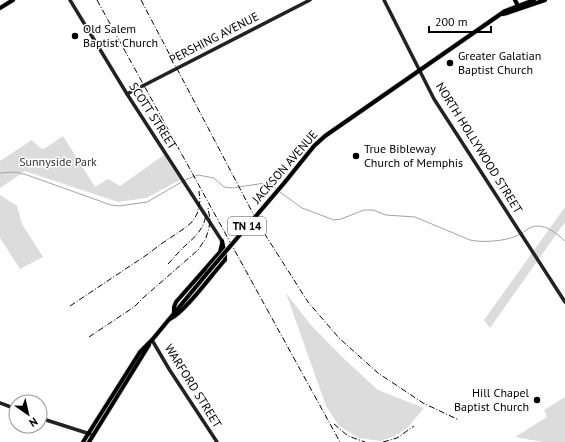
<svg xmlns="http://www.w3.org/2000/svg" width="565" height="442" font-family="'PT Sans',sans-serif">
  <style>
    .green { fill: #dcdcdc }
    .lines { fill: none; stroke-linecap: round; stroke-linejoin: round }
    .stream { stroke: #a3a3a3; stroke-width: 1 }
    .primary-casing { stroke: #dbdbdb; stroke-width: 5.5 }
    .secondary { stroke: #222; stroke-width: 3.5 }
    .primary { stroke: #000; stroke-width: 4 }
    .rail { stroke: #000; stroke-width: 1; stroke-dasharray: 6 2 1 2; stroke-linecap: butt }
    .primary-bridge-casing { stroke: #dbdbdb; stroke-width: 5.5; stroke-linecap: butt }
    .primary-bridge { stroke: #000; stroke-width: 4 }
    .poi-dot { fill: #000; stroke: #fff; stroke-width: 1.5 }
    .labels { text-anchor: middle; stroke-width: 3; stroke-linejoin: round; paint-order: stroke }
    .shield { fill: #fff; stroke: #4c4c4c; stroke-width: 1 }
    .shield-label { font-size: 11px; font-weight: bold; fill: #000 }
    .poi-label { font-size: 12px; fill: #000; stroke: #fff; text-anchor: start }
    .street-label { font-size: 12px; fill: #000; stroke: #fff }
    .park-label { font-size: 12px; fill: #333; stroke: #fff }
  </style>
  <rect width="100%" height="100%" fill="#fff"/>
  <g class="green">
    <polygon points="63,136 95,187 108,179 120,186 164,155 180,180 146,198 118,202 25,171 0,188 0,161 32,140 40,148 44,149"/>
    <polygon points="0,195 17,206 22,224 43,257 20,269 0,238"/>
    <polygon points="565,207 565,222 490,328 484,320"/>
    <polygon points="286,293 310,324 341,356 378,390 424,408 407,428 393,437 380,441 359,438 339,426 326,406"/>
    <polygon points="565,397 565,442 543,442 515,437 547,417 544,410"/>
  </g>
  <g class="lines">
    <g class="stream">
      <polyline points="0,173 15,172 27,175 111,205 119,206 147,202 187,179 198,175 214,178 224,187 232,188 265,183 271,184 277,190"/>
      <path d="M280 192 302 208 334 220 341 219 364 210H373L386 215 415 217 470 240C482 243 506 241 516 236 522 234 527 229 532 227 545 223 556 233 565 241"/>
    </g>
    <defs>
      <g id="primary">
        <polyline points="515,0 519,8"/>
        <polyline points="0,8 13,0"/>
        <polyline points="503,14 507,13 545,0"/>
        <polyline points="285,182 314,146 325,136 505,11 534,0"/>
        <polyline points="174,312 174,307 176,302 220,252 222,244"/>
        <path d="M170 319C185 312 212 274 225 260V255L222 241"/>
        <polyline points="83,442 140,352 152,340 209,271"/>
        <polyline points="89,442 149,345"/>
      </g>
    </defs>
    <use href="#primary" class="primary-casing"/>
    <g class="secondary">
      <polyline points="70,0 127,94 222,241"/>
      <polyline points="384,0 434,99 565,302"/>
      <polyline points="127,94 310,0"/>
      <polyline points="152,340 169,369 217,442"/>
      <polyline points="0,403 16,409"/>
      <polyline points="40,418 90,434"/>
    </g>
    <use href="#primary" class="primary"/>
    <g class="rail">
      <polyline points="97,0 340,442"/>
      <polyline points="141,0 259,225 308,302 339,338 378,373 423,403 459,420"/>
      <path d="M168 264C174 258 179 251 186 245 196 236 204 229 206 214"/>
      <polyline points="70,306 148,254 161,244 185,228 192,222 197,214 200,201 199,191"/>
      <polyline points="89,337 134,307 143,298 198,250 206,238 209,228 210,219 208,208"/>
      <polyline points="334,424 348,436 365,442"/>
      <polyline points="383,442 397,438 414,426"/>
    </g>
    <defs>
      <polyline id="primary-bridge" points="209,271 285,182"/>
    </defs>
    <use href="#primary-bridge" class="primary-bridge-casing"/>
    <use href="#primary-bridge" class="primary-bridge"/>
  </g>
  <g class="poi-dot">
    <circle cx="75" cy="36" r="4"/>
    <circle cx="450" cy="63" r="4"/>
    <circle cx="356" cy="156" r="4"/>
    <circle cx="537" cy="400" r="4"/>
  </g>
  <g class="labels">
    <rect class="shield" x="228" y="217" width="38" height="18" rx="3"/>
    <g class="shield-label">
      <text x="247" y="230">TN 14</text>
    </g>
    <g class="poi-label">
      <text x="83" y="33">Old Salem<tspan x="83" dy="14">Baptist Church</tspan></text>
      <text x="458" y="60">Greater Galatian<tspan x="458" dy="14">Baptist Church</tspan></text>
      <text x="364" y="153">True Bibleway<tspan x="364" dy="14">Church of Memphis</tspan></text>
      <text x="529" y="397" text-anchor="end">Hill Chapel<tspan x="529" dy="14">Baptist Church</tspan></text>
    </g>
    <g class="street-label">
      <text transform="translate(214 38) rotate(-27)" y="4">PERSHING AVENUE</text>
      <text transform="translate(153 116) rotate(57)" y="4">SCOTT STREET</text>
      <text transform="translate(479 148) rotate(58)" y="4">NORTH HOLLYWOOD STREET</text>
      <text transform="translate(285 167) rotate(-49)" y="4">JACKSON AVENUE</text>
      <text transform="translate(193 386) rotate(58)" y="4">WARFORD STREET</text>
    </g>
    <g class="park-label">
      <text x="58" y="166">Sunnyside Park</text>
    </g>
  </g>
  <g transform="translate(28 414) rotate(146)"><circle r="19" fill="#ffffff" stroke="#999999"/>
  <path d="M0-3L7 15L0 10L-7 15Z" fill="#000000"/>
  <text y="-6" font-size="11" font-weight="bold" text-anchor="middle" fill="#000000">N</text>
  </g>
  <path d="M429 26v6h62v-6" fill="none" stroke="#000000" stroke-width="2"/>
  <text x="435" y="26" font-size="12" fill="#000000" stroke="#ffffff" stroke-width="3" paint-order="stroke">200 m</text>
</svg>
